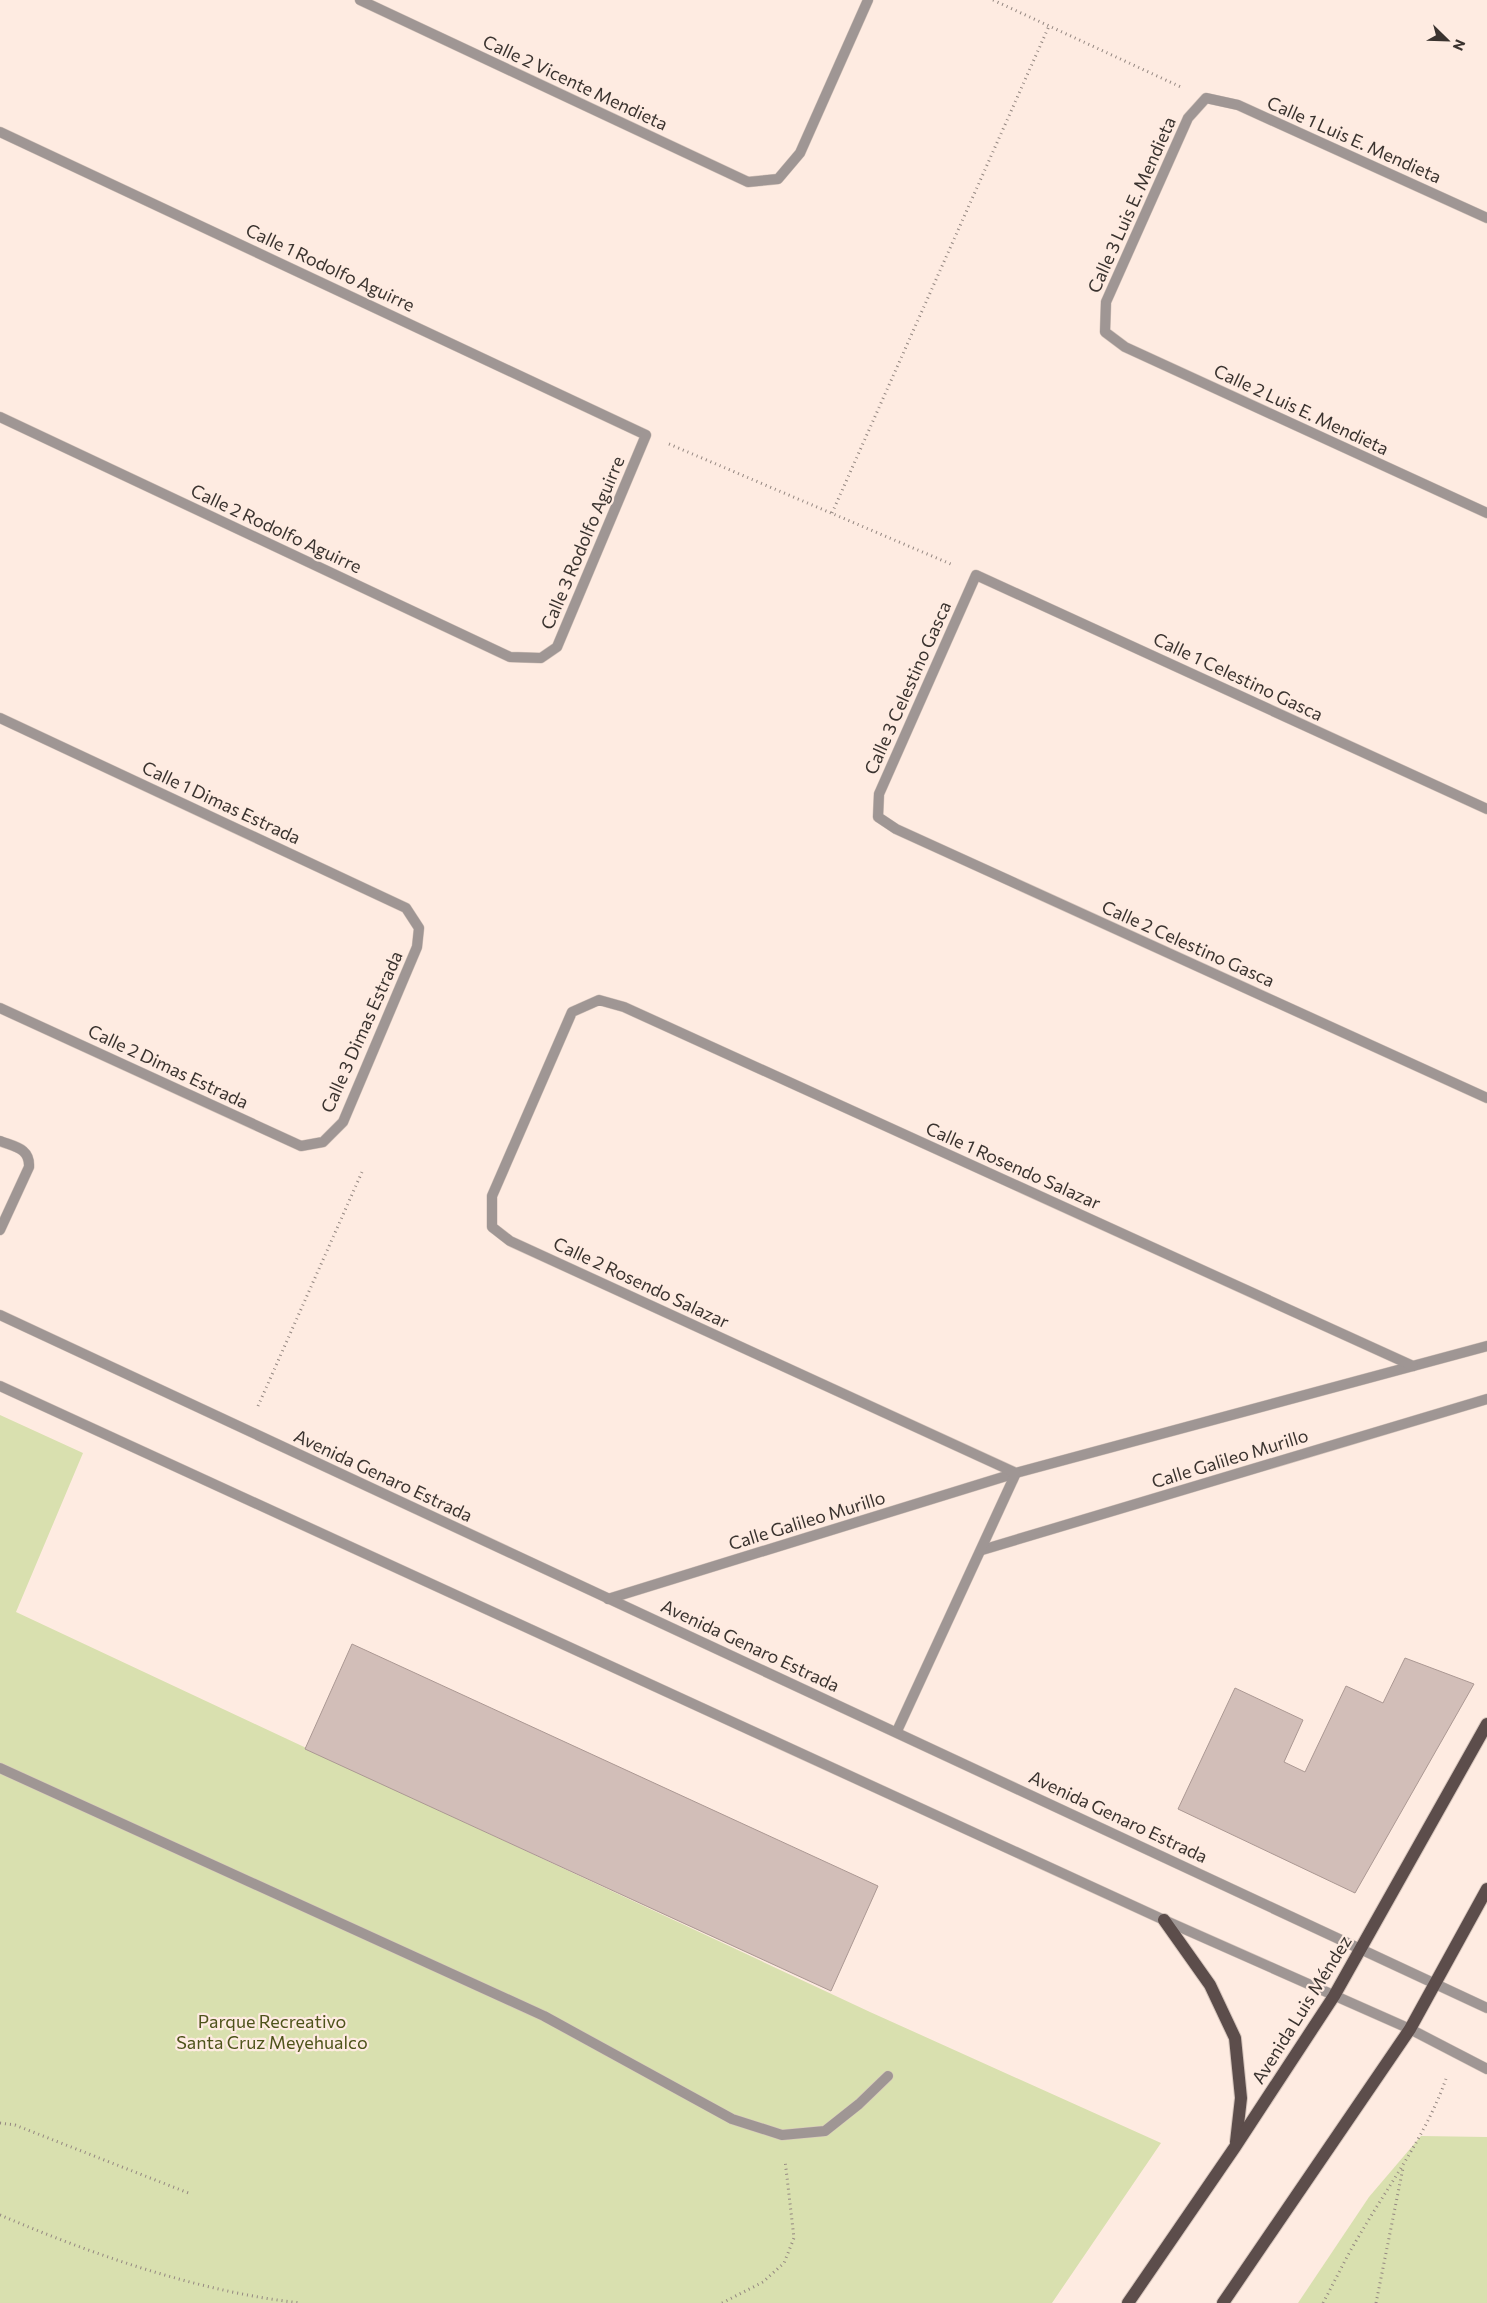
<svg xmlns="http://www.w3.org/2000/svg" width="1487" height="2303" font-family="Commissioner,sans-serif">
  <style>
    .green { fill: #d9e0af }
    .building { fill: #d2beb8; stroke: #ab9893 }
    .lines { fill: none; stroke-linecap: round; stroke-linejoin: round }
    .service-casing { stroke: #d7c6bd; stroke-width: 11 }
    .minor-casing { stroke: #d7c6bd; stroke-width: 11 }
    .tertiary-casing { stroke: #d7c6bd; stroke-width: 11 }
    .primary-casing { stroke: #d7c6bd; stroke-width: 14 }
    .path { stroke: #948781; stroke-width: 3; stroke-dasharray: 1 4; stroke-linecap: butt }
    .service { stroke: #9f9694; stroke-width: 10 }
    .minor { stroke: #9f9694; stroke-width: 10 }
    .tertiary { stroke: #9f9694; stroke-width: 10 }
    .primary { stroke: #5c4d4b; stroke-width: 12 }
    .labels { text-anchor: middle; stroke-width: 4.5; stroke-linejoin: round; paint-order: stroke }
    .street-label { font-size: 18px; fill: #3a332f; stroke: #feebe1 }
    .park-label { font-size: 18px; fill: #4e531b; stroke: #feebe1 }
  </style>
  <rect width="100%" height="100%" fill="#feebe1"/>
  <g class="green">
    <polygon points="0,1415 83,1453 16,1612 870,2012 1161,2143 1052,2303 0,2303"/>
    <polygon points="1421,2136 1487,2137 1487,2303 1298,2303 1369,2197"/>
  </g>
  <g class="building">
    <polygon points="352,1644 878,1886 831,1991 305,1749"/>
    <polygon points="1405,1658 1474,1684 1355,1893 1178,1809 1235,1688 1303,1720 1284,1762 1305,1772 1346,1686 1383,1703"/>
  </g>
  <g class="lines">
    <defs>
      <g id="service">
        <path d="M0 1141C15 1147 30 1148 29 1167L0 1230"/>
        <polyline points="0,1768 544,2016 732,2119 782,2135 825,2131 859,2104 888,2076"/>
      </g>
      <g id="minor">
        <polyline points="360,0 748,182 778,179 800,153 868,0"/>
        <polyline points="0,132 646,435 557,647 541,658 510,657 0,417"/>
        <polyline points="1487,218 1238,105 1206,98 1188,118 1106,302 1105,332 1125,347 1487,513"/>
        <polyline points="0,718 406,908 419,928 417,947 343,1122 323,1142 301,1146 0,1008"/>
        <polyline points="1487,809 976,575 879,794 878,817 896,829 1487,1098"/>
        <polyline points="982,1550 1487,1399"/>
        <polyline points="608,1599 1016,1473 1487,1346"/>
        <polyline points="897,1731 1016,1473 510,1241 492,1227 492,1196 572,1012 599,1000 624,1007 1413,1366"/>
      </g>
      <g id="tertiary">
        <path d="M0 1315C496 1546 992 1776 1487 2008"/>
        <polyline points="0,1386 1164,1920 1410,2029 1487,2069"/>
      </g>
      <g id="primary">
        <polyline points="1164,1920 1210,1985 1235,2038 1241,2098 1236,2142"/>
        <polyline points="1128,2303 1235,2147 1334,1996 1487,1724"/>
        <polyline points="1223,2303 1410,2029 1487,1889"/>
      </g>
    </defs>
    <use href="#service" class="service-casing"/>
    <use href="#minor" class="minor-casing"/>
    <use href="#tertiary" class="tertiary-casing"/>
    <use href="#primary" class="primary-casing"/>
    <g class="path">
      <polyline points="993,0 1183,88"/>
      <polyline points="669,444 953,565"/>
      <polyline points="832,513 1049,26"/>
      <polyline points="258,1406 362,1172"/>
      <polyline points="0,2123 15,2125 191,2194"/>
      <path d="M0 2215C94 2255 199 2292 301 2303"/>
      <polyline points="722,2303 763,2282 784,2263 794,2238 785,2160"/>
      <path d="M1323 2303C1335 2281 1346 2257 1359 2236 1390 2183 1427 2134 1447 2076"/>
      <polyline points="1376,2303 1403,2168"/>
    </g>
    <use href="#service" class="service"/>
    <use href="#minor" class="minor"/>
    <use href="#tertiary" class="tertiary"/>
    <use href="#primary" class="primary"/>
  </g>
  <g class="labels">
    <g class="street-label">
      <text transform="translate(575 83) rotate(25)" y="6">Calle 2 Vicente Mendieta</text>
      <text transform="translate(1354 140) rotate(24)" y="6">Calle 1 Luis E. Mendieta</text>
      <text transform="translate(1132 205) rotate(-66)" y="6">Calle 3 Luis E. Mendieta</text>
      <text transform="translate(330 268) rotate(25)" y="6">Calle 1 Rodolfo Aguirre</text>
      <text transform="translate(1301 410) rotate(25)" y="6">Calle 2 Luis E. Mendieta</text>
      <text transform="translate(276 529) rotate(25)" y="6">Calle 2 Rodolfo Aguirre</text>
      <text transform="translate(583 543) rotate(-67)" y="6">Calle 3 Rodolfo Aguirre</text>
      <text transform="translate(1238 677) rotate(25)" y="6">Calle 1 Celestino Gasca</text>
      <text transform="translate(908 688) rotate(-66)" y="6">Calle 3 Celestino Gasca</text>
      <text transform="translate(221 803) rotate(25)" y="6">Calle 1 Dimas Estrada</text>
      <text transform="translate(1188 944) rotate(24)" y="6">Calle 2 Celestino Gasca</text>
      <text transform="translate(362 1032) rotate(-66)" y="6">Calle 3 Dimas Estrada</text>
      <text transform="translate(168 1067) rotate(25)" y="6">Calle 2 Dimas Estrada</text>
      <text transform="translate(1013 1166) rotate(24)" y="6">Calle 1 Rosendo Salazar</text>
      <text transform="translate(641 1283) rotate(25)" y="6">Calle 2 Rosendo Salazar</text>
      <text transform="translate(1230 1459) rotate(-17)" y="6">Calle Galileo Murillo</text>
      <text transform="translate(383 1476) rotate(25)" y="6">Avenida Genaro Estrada</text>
      <text transform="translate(807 1521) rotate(-17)" y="6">Calle Galileo Murillo</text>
      <text transform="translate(750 1646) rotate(25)" y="6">Avenida Genaro Estrada</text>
      <text transform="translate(1118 1817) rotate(25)" y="6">Avenida Genaro Estrada</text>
      <text transform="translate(1302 2010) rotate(-58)" y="6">Avenida Luis Méndez</text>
    </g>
    <g class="park-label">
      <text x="272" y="2028">Parque Recreativo<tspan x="272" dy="21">Santa Cruz Meyehualco</tspan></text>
    </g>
  </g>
  <g transform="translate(1447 40) rotate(113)" stroke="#feebe1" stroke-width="4" paint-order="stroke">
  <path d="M0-4L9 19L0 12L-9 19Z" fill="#3a332f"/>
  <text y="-8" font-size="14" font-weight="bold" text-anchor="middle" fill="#3a332f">N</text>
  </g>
</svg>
